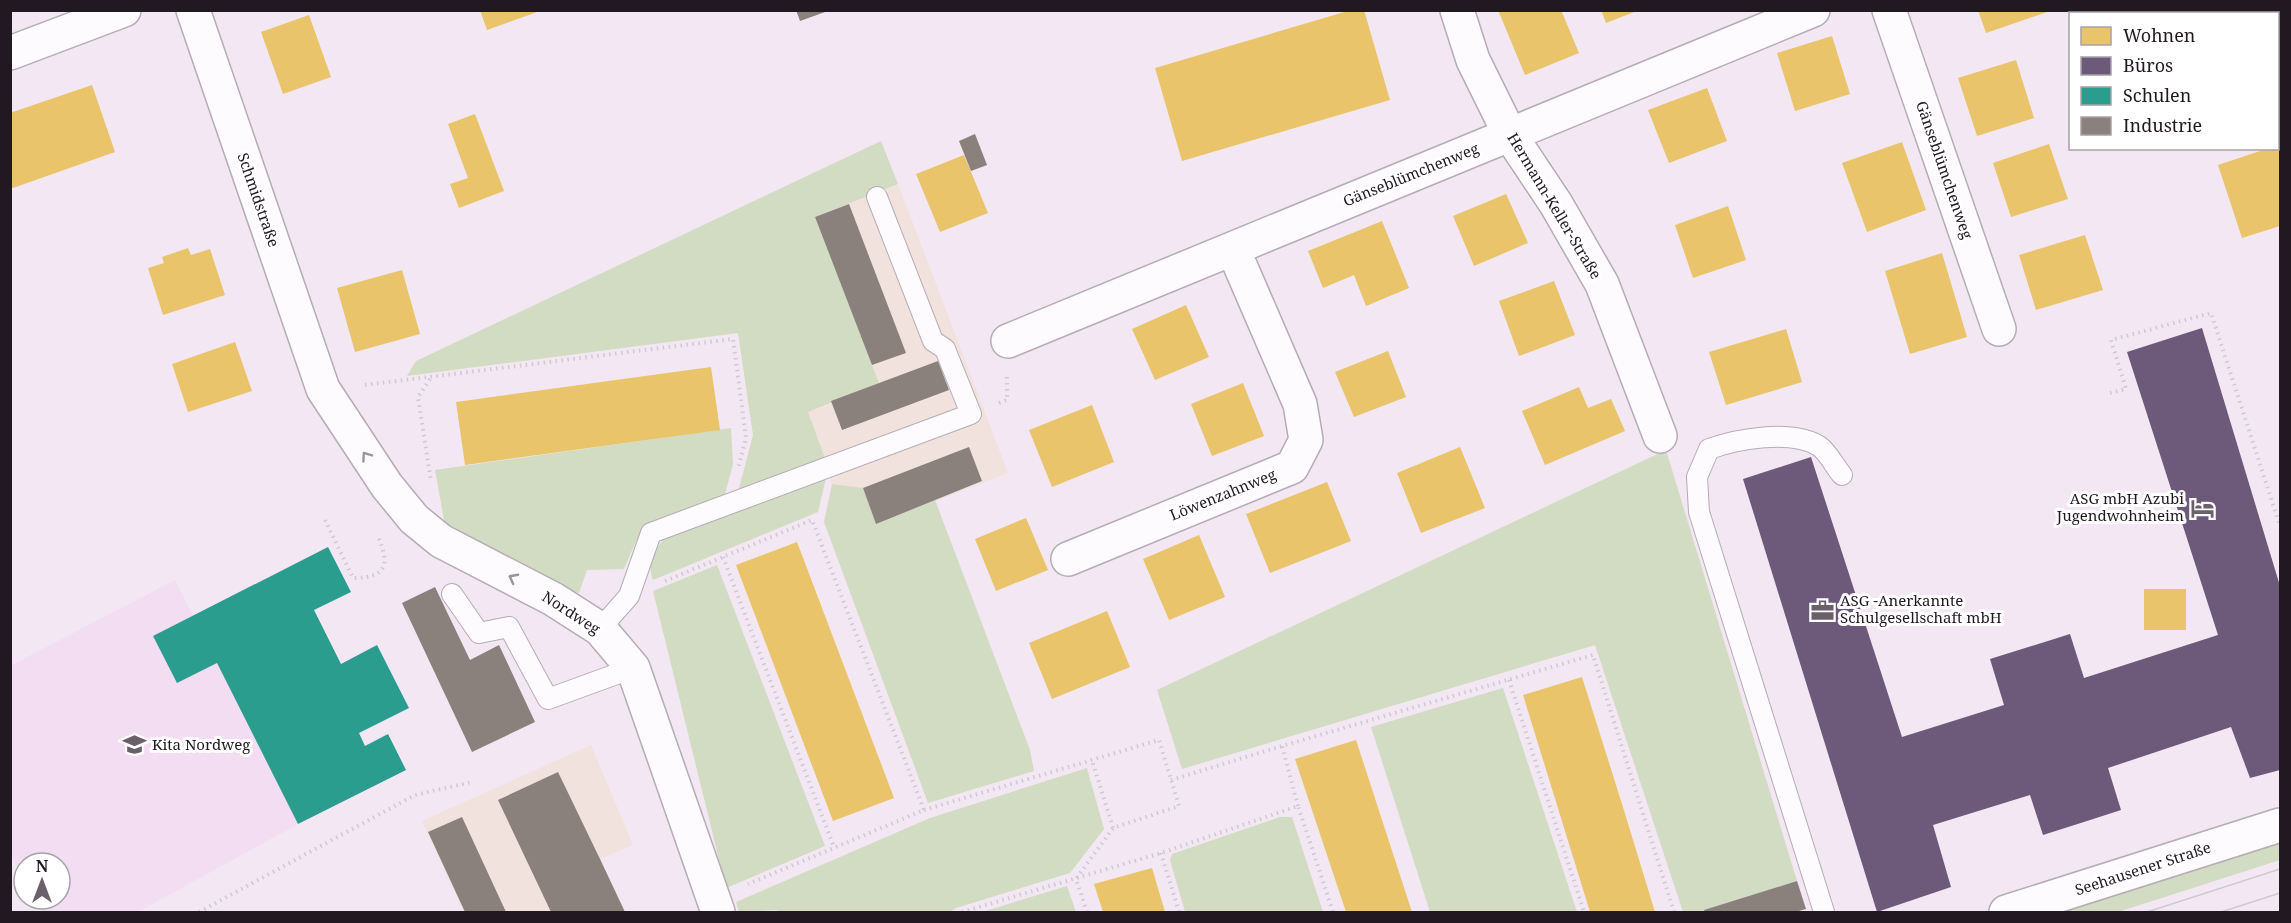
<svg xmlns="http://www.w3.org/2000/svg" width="2291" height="923" font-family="'Noto Serif',serif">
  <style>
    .built { fill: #f2ddf2 }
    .industrial { fill: #f1e2de }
    .green { fill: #d1dcc2 }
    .homes { fill: #e9c46a }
    .offices { fill: #6d597a }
    .schools { fill: #2a9d8f }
    .industry { fill: #8a817c }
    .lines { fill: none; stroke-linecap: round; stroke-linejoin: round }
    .service-casing { stroke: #b5acb5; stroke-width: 22 }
    .minor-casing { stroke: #b5acb5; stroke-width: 36 }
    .path { stroke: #cecace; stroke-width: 4; stroke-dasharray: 1.5 4.5; stroke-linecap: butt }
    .service { stroke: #fdfbfd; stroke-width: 20 }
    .minor { stroke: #fdfbfd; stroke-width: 33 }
    .tram { stroke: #cecbce; stroke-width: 1.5 }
    .oneway { stroke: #9a959a }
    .labels { text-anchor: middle; stroke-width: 6; stroke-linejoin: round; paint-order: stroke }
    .street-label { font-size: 15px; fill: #211821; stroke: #fff }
    .poi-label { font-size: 15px; fill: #211821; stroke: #fff; text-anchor: start }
  </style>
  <rect width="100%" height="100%" fill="#f3e7f3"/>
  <polygon class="built" points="175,580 298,824 138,912 43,912 36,899 60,899 60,863 24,863 24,879 11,855 10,666"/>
  <g class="industrial">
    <polygon points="898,184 1008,473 876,524 863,488 832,484 826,461 808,412 879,383 815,217"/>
    <polygon points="591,745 633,845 600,859 625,912 464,912 422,821"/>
  </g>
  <g class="green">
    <polygon points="881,141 898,184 815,217 879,383 808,412 826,461 738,492 753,435 738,333 407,376 416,361"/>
    <polygon points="731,428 733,464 724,498 653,525 636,541 624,569 587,570 579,593 527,578 446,531 435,470"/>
    <polygon points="1666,450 1797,881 1705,910 1705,912 1683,912 1595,645 1182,769 1157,690"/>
    <path d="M826 478 818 512 653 580C647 564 652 552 664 539Z"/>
    <polygon points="832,484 863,488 876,523 935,500 1030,750 1034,771 928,803 824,522"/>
    <polygon points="717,565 825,846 726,888 653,591"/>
    <polygon points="1503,688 1577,912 1430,912 1371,727"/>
    <polygon points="1087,768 1104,829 1070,873 956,908 950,912 778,912 777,910 739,912 736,902 930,818"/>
    <polygon points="1280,817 1292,817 1323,912 1185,912 1170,860 1172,854"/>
    <polygon points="2280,840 2280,860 2118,912 2057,912"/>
    <polygon points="1067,886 1076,912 982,912"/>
  </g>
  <g class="homes">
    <polygon points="480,10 540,10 540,11 487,30"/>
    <polygon points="1351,10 1364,10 1390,100 1182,161 1155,68"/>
    <polygon points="1498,10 1561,10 1579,53 1525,75"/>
    <polygon points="1601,10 1637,10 1637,11 1606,23"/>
    <polygon points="1978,10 2050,10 2050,11 1986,33"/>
    <polygon points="2143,10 2187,10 2188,14 2145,14"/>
    <polygon points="309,15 331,77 283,94 261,32"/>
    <polygon points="1832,36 1850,94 1795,111 1777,53"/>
    <polygon points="2016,60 2034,118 1977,136 1958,78"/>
    <polygon points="92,85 115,152 10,189 10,113"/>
    <polygon points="1707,88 1727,141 1669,163 1648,110"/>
    <polygon points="475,114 504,191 459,208 450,184 468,178 448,124"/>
    <polygon points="1902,142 1926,210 1867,232 1842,163"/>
    <polygon points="2049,144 2068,199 2011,217 1993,163"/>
    <polygon points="2280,145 2280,226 2242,238 2218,165 2269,148 2278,148"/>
    <polygon points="964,155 988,213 940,232 916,174"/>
    <polygon points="1506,194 1528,243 1474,266 1453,216"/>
    <polygon points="1728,206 1746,260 1693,278 1675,225"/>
    <polygon points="1382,221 1409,288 1366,306 1354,275 1323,288 1308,251"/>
    <polygon points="2085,235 2103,290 2036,310 2019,255"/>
    <polygon points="188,248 191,255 210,249 225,295 163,315 148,268 164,263 162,257"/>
    <polygon points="1942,253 1967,337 1910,354 1885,271"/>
    <polygon points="402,270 420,334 355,352 337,288"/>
    <polygon points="1554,281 1575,335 1519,356 1499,301"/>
    <polygon points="1186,305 1209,357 1155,380 1132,329"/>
    <polygon points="1786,329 1802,382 1726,405 1709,352"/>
    <polygon points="235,342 252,391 188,412 172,364"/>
    <polygon points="1388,351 1406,397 1354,417 1335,372"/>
    <polygon points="711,367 720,430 465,465 456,402"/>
    <polygon points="1243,383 1264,436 1212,456 1191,404"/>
    <polygon points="1579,387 1588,408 1611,399 1625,431 1545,465 1522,411"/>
    <polygon points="1092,405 1114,462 1052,487 1029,430"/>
    <polygon points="1460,447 1485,508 1421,533 1397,473"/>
    <polygon points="1327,482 1351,541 1270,573 1246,514"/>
    <polygon points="1026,518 1048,570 996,591 975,539"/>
    <polygon points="1199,535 1225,597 1169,620 1143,559"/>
    <polygon points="797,542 894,798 833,821 736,565"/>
    <rect x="2144" y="589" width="42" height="41"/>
    <polygon points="1107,611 1130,667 1052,699 1029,643"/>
    <polygon points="1582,677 1622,804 1655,912 1590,912 1523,695"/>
    <polygon points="1356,740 1412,912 1346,912 1295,759"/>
    <polygon points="1152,868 1165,912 1103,912 1094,884"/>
  </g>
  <polygon class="offices" points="2202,328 2280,586 2280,770 2250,778 2231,727 2108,768 2121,810 2087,821 2043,835 2030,795 1933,825 1951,887 1877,912 1743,479 1811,457 1902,737 2004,705 1990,659 2070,634 2084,678 2218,635 2127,352"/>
  <polygon class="schools" points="328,547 351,592 314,610 341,664 377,645 409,708 359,733 365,746 388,734 406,770 298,824 217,663 177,683 153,636"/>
  <g class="industry">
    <polygon points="796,10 828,10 828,11 800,21"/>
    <polygon points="975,134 987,165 971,171 959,141"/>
    <polygon points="849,204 906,353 872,365 815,217"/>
    <polygon points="938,361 949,390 842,430 831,401"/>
    <polygon points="969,447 982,481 876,524 863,488"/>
    <polygon points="435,587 470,660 499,645 535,722 472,752 402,603"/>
    <polygon points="558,772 600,859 625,912 551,912 498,800"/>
    <polygon points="462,817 506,912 465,912 428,832"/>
    <polygon points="1797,881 1806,909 1795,912 1705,912 1704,910"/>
  </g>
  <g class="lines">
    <defs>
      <g id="service">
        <polyline points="452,594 479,633 509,627 548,699 633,668"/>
        <polyline points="600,629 629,596 651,533 971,414 945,349 933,341 877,197"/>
        <path d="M1824 912 1699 512 1697 477 1709 449C1737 439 1791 429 1819 446 1828 452 1835 467 1842 475"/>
      </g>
      <g id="minor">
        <polyline points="193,10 323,389 387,486 414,519 441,541 553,599 600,629 633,668 718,912"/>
        <polyline points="1457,10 1473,60 1510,135 1556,204 1602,284 1660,436"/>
        <polyline points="1889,10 1999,329"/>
        <polyline points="2278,19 2280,28"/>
        <polyline points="10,53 124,10"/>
        <polyline points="1008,341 1813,10"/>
        <polyline points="1068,559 1292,467 1306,440 1300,404 1233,249"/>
        <polyline points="2006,912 2280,825"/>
      </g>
    </defs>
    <use href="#service" class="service-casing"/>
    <use href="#minor" class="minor-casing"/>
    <g class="path">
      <polyline points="430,379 418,397 431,481"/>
      <polyline points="365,385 733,339 746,438 738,469"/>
      <polyline points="2110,393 2126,389 2111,340 2211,313 2280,526"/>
      <polyline points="999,403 1007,400 1007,377"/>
      <path d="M325 520 353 578C385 578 391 566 378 537"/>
      <polyline points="723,557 834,847"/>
      <polyline points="665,581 812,520 924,810 748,884"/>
      <polyline points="1509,680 1584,912"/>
      <polyline points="1171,780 1282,746"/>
      <polyline points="1298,806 1282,746 1593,655 1674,912"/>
      <polyline points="924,810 1159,740 1179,806 1113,828 1092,760"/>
      <polyline points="1161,853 1179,912"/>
      <polyline points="199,912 415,795 472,782"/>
      <polyline points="962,912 1161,853 1298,806 1333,912"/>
      <polyline points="1087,912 1076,879 1113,828"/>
    </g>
    <use href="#service" class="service"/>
    <use href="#minor" class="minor"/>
    <g class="tram">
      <polyline points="2147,912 2280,869"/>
      <polyline points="2221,912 2280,893"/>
    </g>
  </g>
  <defs><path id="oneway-chevron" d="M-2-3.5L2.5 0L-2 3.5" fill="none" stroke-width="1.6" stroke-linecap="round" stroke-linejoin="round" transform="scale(1.5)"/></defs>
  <g class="oneway">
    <use href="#oneway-chevron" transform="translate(366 456) rotate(-125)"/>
    <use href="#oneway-chevron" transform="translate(513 578) rotate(-152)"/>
  </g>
  <defs>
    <symbol id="hotel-bare" viewBox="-9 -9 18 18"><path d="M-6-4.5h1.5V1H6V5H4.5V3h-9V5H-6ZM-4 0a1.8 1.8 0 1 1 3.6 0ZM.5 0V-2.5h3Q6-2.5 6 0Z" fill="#6a606a" stroke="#fff" stroke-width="2.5" paint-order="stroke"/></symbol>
    <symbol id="office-bare" viewBox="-9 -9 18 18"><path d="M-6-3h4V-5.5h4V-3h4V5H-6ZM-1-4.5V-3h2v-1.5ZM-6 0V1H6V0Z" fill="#6a606a" stroke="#fff" stroke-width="2.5" paint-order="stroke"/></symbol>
    <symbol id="school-bare" viewBox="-9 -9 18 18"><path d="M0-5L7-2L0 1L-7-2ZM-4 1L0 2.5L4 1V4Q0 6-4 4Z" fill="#6a606a" stroke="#fff" stroke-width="2.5" paint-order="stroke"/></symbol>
  </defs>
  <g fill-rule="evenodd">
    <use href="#hotel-bare" x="2186" y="492" width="33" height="33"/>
    <use href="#office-bare" x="1806" y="594" width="33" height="33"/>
    <use href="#school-bare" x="118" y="728" width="33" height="33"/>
  </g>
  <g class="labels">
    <g class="street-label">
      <text transform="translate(1944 170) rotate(71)" y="5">Gänseblümchenweg</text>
      <text transform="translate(1411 175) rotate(-22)" y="5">Gänseblümchenweg</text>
      <text transform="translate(258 200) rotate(71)" y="5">Schmidstraße</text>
      <text transform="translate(1554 206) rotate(59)" y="5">Hermann-Keller-Straße</text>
      <text transform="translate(1223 495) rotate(-22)" y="5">Löwenzahnweg</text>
      <text transform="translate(571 613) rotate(33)" y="5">Nordweg</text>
      <text transform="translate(2143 869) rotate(-18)" y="5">Seehausener Straße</text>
    </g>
    <g class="poi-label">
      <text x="2184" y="504" text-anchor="end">ASG mbH Azubi<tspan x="2184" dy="17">Jugendwohnheim</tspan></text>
      <text x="1840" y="606">ASG -Anerkannte<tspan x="1840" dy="17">Schulgesellschaft mbH</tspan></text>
      <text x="152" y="750">Kita Nordweg</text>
    </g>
  </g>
  <rect width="2291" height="923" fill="none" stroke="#211821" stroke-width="24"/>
  <rect x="2069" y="12" width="210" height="138" fill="#ffffff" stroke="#a6a3a6" stroke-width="1.5"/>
  <rect x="2081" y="27" width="30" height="18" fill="#e9c46a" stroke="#a6a3a6" stroke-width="1.5"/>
  <text x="2123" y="42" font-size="18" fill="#211821">Wohnen</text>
  <rect x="2081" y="57" width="30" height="18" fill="#6d597a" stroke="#a6a3a6" stroke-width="1.5"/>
  <text x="2123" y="72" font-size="18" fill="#211821">Büros</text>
  <rect x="2081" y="87" width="30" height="18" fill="#2a9d8f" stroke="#a6a3a6" stroke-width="1.5"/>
  <text x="2123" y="102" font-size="18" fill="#211821">Schulen</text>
  <rect x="2081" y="117" width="30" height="18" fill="#8a817c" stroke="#a6a3a6" stroke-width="1.5"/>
  <text x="2123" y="132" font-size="18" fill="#211821">Industrie</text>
  <g transform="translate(42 881)"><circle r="28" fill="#ffffff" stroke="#a6a3a6" stroke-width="1.5"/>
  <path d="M0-4.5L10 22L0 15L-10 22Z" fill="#6a606a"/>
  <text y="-9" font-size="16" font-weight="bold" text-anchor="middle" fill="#211821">N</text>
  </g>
</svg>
